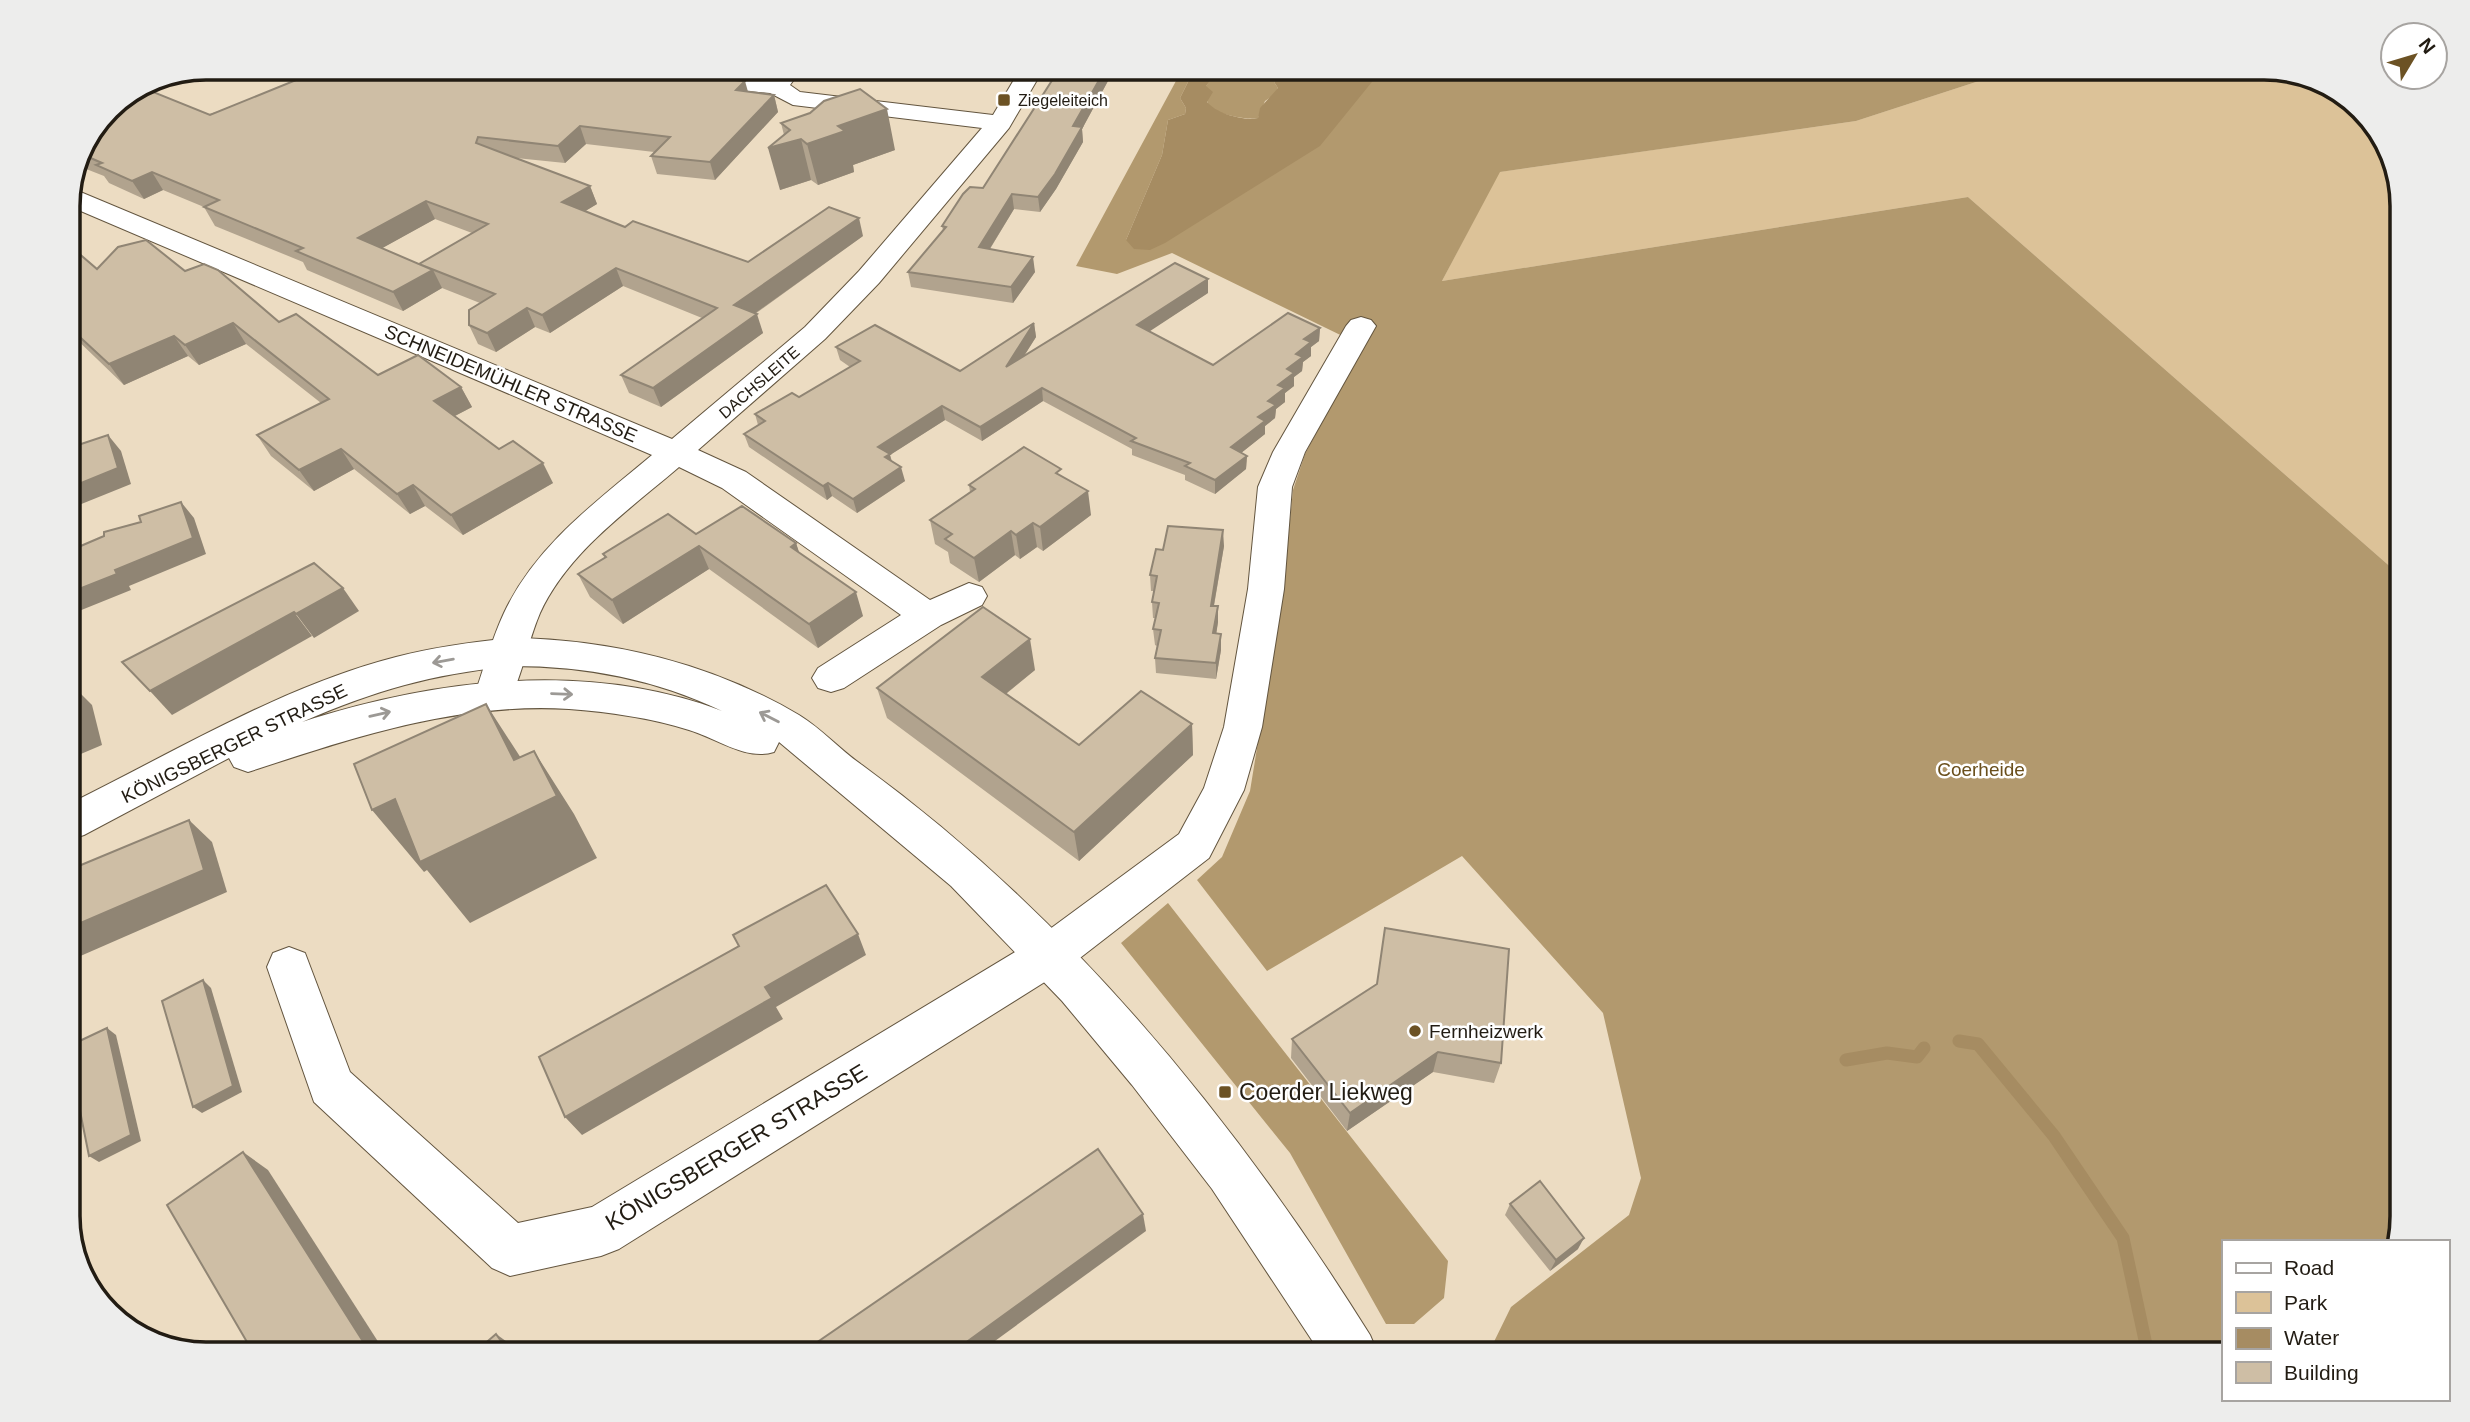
<svg xmlns="http://www.w3.org/2000/svg" width="2470" height="1422" font-family="Arial,sans-serif">
  <style>
    .green { fill: #dcc298 }
    .forest { fill: #b2996e }
    .water { fill: #a68c62 }
    .lines { fill: none; stroke-linecap: round; stroke-linejoin: round }
    .stream { stroke: #a68c62; stroke-width: 13 }
    .street-casing { stroke: #63553f; stroke-width: 2 }
    .secondary-casing { stroke: #63553f; stroke-width: 2 }
    .street { fill: #fff; fill-rule: evenodd }
    .secondary { fill: #fff; fill-rule: evenodd }
    .wall { fill: #b1a38e; fill-rule: evenodd }
    .shaded-wall { fill: #908574 }
    .building { fill: #cebea5; stroke: #908574; stroke-width: 2 }
    .oneway { stroke: #9c9995 }
    .poi-dot { fill: #6c5224; stroke: #fff; stroke-width: 2.5 }
    .labels { text-anchor: middle; stroke-width: 5; stroke-linejoin: round; paint-order: stroke }
    .far-poi-label { font-size: 16px; fill: #221c13; stroke: #fff; text-anchor: start }
    .far-street-label { font-size: 16px; fill: #221c13; stroke: #fff }
    .street-label { font-size: 19px; fill: #221c13; stroke: #fff }
    .park-label { font-size: 19px; fill: #6a4f1c; stroke: #fff }
    .poi-label { font-size: 19px; fill: #221c13; stroke: #fff; text-anchor: start }
    .near-poi-label { font-size: 23px; fill: #221c13; stroke: #fff; text-anchor: start }
    .near-street-label { font-size: 23px; fill: #221c13; stroke: #fff }
    .rim { fill: none; stroke: #221c13; stroke-width: 3.5 }
  </style>
  <rect width="100%" height="100%" fill="#ecdcc2"/>
  <polygon class="green" points="2019,68 2263,68 2332,87 2379,130 2401,198 2402,577 1968,197 1442,281 1499,172 1856,121"/>
  <g class="forest">
    <polygon points="1183,68 1195,68 1180,98 1186,108 1185,114 1168,120 1162,155 1126,240 1380,73 1360,68 2019,68 1856,121 1500,172 1442,281 1968,197 2402,577 2402,1216 2395,1242 2223,1242 2223,1354 1488,1354 1511,1307 1629,1215 1641,1178 1603,1013 1462,856 1267,971 1197,880 1222,857 1250,791 1283,589 1293,490 1305,454 1363,346 1172,253 1117,274 1076,266"/>
    <path d="M1221 68H1279L1274 82 1278 88 1274 95 1265 101 1258 118C1247 120 1215 115 1208 104 1206 99 1206 92 1205 87Z"/>
    <polygon points="1168,903 1448,1261 1444,1298 1414,1324 1386,1324 1290,1153 1121,943"/>
  </g>
  <path class="water" d="M1195 68H1221L1206 86 1213 92 1207 102C1217 114 1244 121 1258 118L1260 108 1278 88 1274 82 1279 68H1360L1380 72 1320 146 1165 243 1150 250 1134 249 1126 240 1162 155 1168 120 1185 114 1186 108 1180 98Z"/>
  <g class="lines">
    <g class="stream">
      <polyline points="1959,1041 1978,1044 2054,1136 2123,1238 2148,1354"/>
      <polyline points="1846,1060 1887,1053 1917,1057 1924,1048"/>
    </g>
    <defs>
      <g id="street">
        <path d="M778 68H802L790 85 800 92 993 115 1021 68H1044L1009 128 879 283 825 339 698 450 746 472 930 600 969 583 982 587 987 596 982 605 941 625 844 688 831 692 818 688 812 678 818 668 901 615 722 488 679 467C629 510 568 552 540 613 527 643 523 676 507 704L494 708 481 704 475 694C484 667 492 639 504 613 536 545 596 502 652 455L69 206 70 189 78 191 672 439 805 327 859 271 982 128 793 105 770 93 695 86 687 84 683 79 687 74 695 72 770 78Z"/>
        <polygon points="1361,317 1371,320 1376,326 1305,452 1292,487 1284,589 1262,727 1244,790 1209,858 1067,968 619,1249 601,1256 510,1276 492,1268 314,1102 267,967 273,953 289,947 305,953 350,1072 518,1223 592,1207 1035,940 1179,834 1204,788 1224,727 1248,589 1258,487 1273,452 1346,326 1351,320"/>
      </g>
      <path id="secondary" d="M512 638C611 639 713 664 799 715 822 729 840 750 862 765 1069 916 1235 1119 1370 1335L1378 1354H1321L1212 1189 1132 1085 1062 1001 951 886 779 742 774 752C746 761 716 738 689 730 651 718 609 712 569 709 458 702 352 738 248 772L234 767 229 758 84 835 69 840V804C175 752 280 687 396 657 434 647 472 642 512 638ZM512 666C586 666 655 679 722 711 587 660 436 679 302 722 376 690 432 674 512 666Z"/>
    </defs>
    <use href="#street" class="street-casing"/>
    <use href="#secondary" class="secondary-casing"/>
    <use href="#street" class="street"/>
    <use href="#secondary" class="secondary"/>
  </g>
  <g class="wall">
    <polygon points="685,68 734,68 730,72"/>
    <polygon points="1060,68 1115,68 1082,129 1083,142 1056,189 1040,212 1014,209 990,249 1035,272 1013,303 911,287 908,272 943,230 942,226 983,188"/>
    <path d="M413 71H557L708 77 748 92 774 95 778 112 715 180 657 174 651 156 654 152 586 144 565 163 516 158 590 186 597 204 585 211 625 227 748 262 863 236 755 314 763 333 661 407 629 393 621 375 702 318 623 286 550 333 535 327 496 352 478 344 469 325 480 303 442 288 403 311 307 270 303 262 215 226 204 207 163 190 144 199 109 183 104 176 76 165 79 153 340 75ZM435 219 472 233 419 264 382 248Z"/>
    <polygon points="781,123 895,150 853,165 854,172 818,185 811,180 780,190 784,135"/>
    <polygon points="69,245 97,269 185,271 378,375 461,387 472,407 455,416 499,449 553,483 463,535 425,506 410,514 354,469 314,491 271,456 257,435 321,403 246,344 199,365 188,356 124,385 69,332"/>
    <polygon points="1208,293 1149,331 1213,365 1320,328 1319,341 1311,347 1311,356 1303,362 1302,371 1294,377 1294,386 1285,393 1285,402 1276,409 1275,418 1265,426 1265,434 1241,453 1247,456 1246,469 1215,494 1185,480 1185,475 1132,455 1132,449 1043,401 982,441 945,420 890,455 892,461 905,481 857,513 832,496 827,500 749,447 744,434 758,425 755,414 799,397 850,367 840,360 836,347 960,371 1034,323 1036,337 1024,356"/>
    <polygon points="1062,476 1091,515 1043,551 1037,547 1020,559 1015,555 979,582 950,563 948,552 935,544 930,520 970,492 969,485"/>
    <polygon points="696,534 796,543 799,553 863,616 818,648 709,569 623,624 590,597 578,574 605,558 603,554"/>
    <polygon points="1224,546 1214,606 1218,606 1218,622 1216,633 1221,650 1216,679 1156,673 1155,658 1157,646 1155,645 1153,629 1156,618 1153,618 1152,602 1154,591 1151,591 1150,575 1163,550"/>
    <polygon points="1035,670 1006,694 1079,745 1192,724 1193,755 1079,861 887,718 877,688"/>
    <polygon points="1377,984 1501,1063 1494,1083 1433,1072 1347,1131 1291,1058 1292,1039"/>
    <polygon points="1510,1204 1578,1249 1550,1271 1505,1215"/>
  </g>
  <g class="shaded-wall">
    <polygon points="1106,68 1115,68 1082,129 1083,142 1056,189 1040,212 1038,197 1073,126"/>
    <polygon points="745,81 750,99 736,90"/>
    <polygon points="774,95 778,112 715,180 710,162"/>
    <polygon points="887,109 895,150 853,165 854,172 818,185 807,144 838,126"/>
    <polygon points="580,126 586,144 565,163 558,146"/>
    <polygon points="801,139 811,180 780,190 768,148"/>
    <polygon points="152,172 163,190 144,199 132,181"/>
    <polygon points="590,186 597,204 569,221 562,202"/>
    <polygon points="1012,194 1014,209 981,263 979,247"/>
    <polygon points="426,201 435,219 368,256 358,238"/>
    <polygon points="859,218 863,236 740,324 734,305"/>
    <polygon points="1033,257 1035,272 1013,303 1011,287"/>
    <polygon points="616,268 623,286 550,333 542,315"/>
    <polygon points="433,270 442,288 403,311 393,292"/>
    <polygon points="1208,279 1208,293 1138,339 1137,325"/>
    <polygon points="527,308 535,327 496,352 487,333"/>
    <polygon points="757,314 763,333 661,407 653,388"/>
    <polygon points="233,323 246,344 199,365 185,345"/>
    <polygon points="1034,323 1036,337 1008,381 1006,367"/>
    <polygon points="1320,328 1319,341 1311,347 1311,356 1303,362 1302,371 1294,377 1294,386 1285,393 1285,402 1276,409 1275,418 1265,426 1265,434 1231,461 1231,447 1258,417 1304,339"/>
    <polygon points="174,336 188,356 124,385 109,364"/>
    <polygon points="461,387 472,407 445,421 434,401"/>
    <polygon points="1042,388 1043,401 982,441 980,427"/>
    <polygon points="942,406 945,420 890,455 893,468 878,447"/>
    <polygon points="108,435 121,451 131,484 69,509 69,488"/>
    <polygon points="341,449 354,469 314,491 299,470"/>
    <polygon points="1247,456 1246,469 1215,494 1215,480"/>
    <polygon points="543,463 553,483 463,535 451,515"/>
    <polygon points="901,467 905,481 857,513 853,499"/>
    <polygon points="828,483 832,496 827,500 823,486"/>
    <polygon points="413,485 425,506 410,514 397,494"/>
    <polygon points="1088,491 1091,515 1043,551 1040,527"/>
    <polygon points="181,502 194,518 206,554 129,586 131,590 74,613 69,606 69,593 115,570"/>
    <polygon points="1033,523 1037,547 1020,559 1016,535"/>
    <polygon points="1223,530 1224,546 1211,622 1211,606"/>
    <polygon points="1011,531 1015,555 979,582 974,558"/>
    <polygon points="796,543 804,567 791,547"/>
    <polygon points="699,546 709,569 623,624 612,600"/>
    <polygon points="343,588 359,611 314,638 296,614"/>
    <polygon points="856,592 863,616 818,648 809,624"/>
    <polygon points="1218,606 1218,622 1214,649 1213,633"/>
    <polygon points="294,612 312,636 172,715 150,691"/>
    <polygon points="1221,634 1221,650 1216,679 1216,663"/>
    <polygon points="1030,639 1035,670 988,708 982,677"/>
    <polygon points="69,682 92,705 102,745 69,759"/>
    <polygon points="486,704 528,769 534,751 574,814 597,858 470,923 427,870 424,872 372,810 395,799 514,760"/>
    <polygon points="1192,724 1193,755 1079,861 1074,832"/>
    <polygon points="189,820 212,842 227,892 69,961 69,928"/>
    <polygon points="858,934 866,955 776,1007 783,1019 582,1135 565,1117 765,987"/>
    <polygon points="203,980 211,988 242,1092 202,1113 193,1107"/>
    <polygon points="107,1028 116,1035 141,1141 99,1162 89,1156"/>
    <polygon points="1438,1052 1433,1072 1347,1131 1350,1113"/>
    <polygon points="243,1152 268,1170 386,1354 371,1354"/>
    <polygon points="1143,1214 1146,1231 977,1354 950,1354"/>
    <polygon points="1584,1238 1578,1249 1550,1271 1556,1260"/>
    <polygon points="496,1334 517,1349 520,1354 510,1354"/>
  </g>
  <g class="building">
    <polygon points="350,68 387,68 413,71 416,68 531,68 557,71 560,68 652,68 707,73 704,77 745,81 736,90 774,95 710,162 651,156 670,137 580,126 558,146 478,137 476,143 590,186 562,202 625,227 633,221 748,262 829,207 859,218 734,305 757,314 653,388 621,375 717,308 616,268 542,315 527,308 487,333 469,325 469,310 495,294 419,264 488,224 426,201 358,238 433,270 393,292 296,251 303,248 204,207 219,200 152,172 132,181 96,165 102,163 79,153 109,108 141,87 210,115 323,69 340,75"/>
    <polygon points="1060,68 1106,68 1073,126 1082,127 1055,174 1038,197 1012,194 979,247 1033,257 1011,287 908,272 946,227 942,226 963,194 970,187 983,188"/>
    <polygon points="860,89 887,109 838,126 845,131 807,144 801,139 768,148 790,130 781,123 810,113 824,101"/>
    <polygon points="146,240 185,271 204,264 218,270 279,322 296,314 378,375 418,355 461,387 434,401 499,449 513,441 543,463 451,515 413,485 397,494 341,449 299,470 257,435 329,399 233,323 185,345 174,336 109,364 69,327 69,245 97,269 118,247"/>
    <polygon points="1175,263 1208,279 1137,325 1213,365 1288,313 1320,328 1304,339 1311,342 1296,354 1303,357 1287,369 1294,373 1278,385 1285,388 1268,401 1276,405 1258,417 1265,421 1231,447 1247,456 1215,480 1185,466 1190,463 1131,441 1136,438 1042,388 980,427 942,406 878,447 890,454 885,457 901,467 853,499 828,483 823,486 744,434 765,421 755,414 792,393 799,397 860,361 836,347 875,325 960,371 1034,323 1006,367"/>
    <polygon points="108,435 118,468 69,488 69,448"/>
    <polygon points="1024,447 1061,469 1056,473 1088,491 1040,527 1033,523 1016,535 1011,531 974,558 945,539 952,534 930,520 975,489 969,485"/>
    <polygon points="181,502 193,538 115,570 117,574 69,593 69,551 104,536 104,532 141,522 139,516"/>
    <polygon points="742,506 796,543 791,547 856,592 809,624 699,546 612,600 578,574 606,557 603,554 668,514 696,534"/>
    <polygon points="1168,526 1223,530 1211,606 1218,606 1213,633 1221,634 1216,663 1155,658 1161,630 1153,629 1159,603 1152,602 1157,576 1150,575 1156,549 1163,550"/>
    <polygon points="314,563 343,588 296,614 294,612 150,691 122,662"/>
    <polygon points="983,607 1030,639 982,677 1079,745 1141,691 1192,724 1074,832 877,688"/>
    <polygon points="69,682 79,722 69,726"/>
    <polygon points="486,704 514,760 534,751 557,796 420,862 395,799 372,810 354,764"/>
    <polygon points="189,820 204,870 69,928 69,870"/>
    <polygon points="826,885 858,934 765,987 772,998 565,1117 539,1057 739,946 733,935"/>
    <polygon points="1385,928 1509,949 1501,1063 1438,1052 1350,1113 1292,1039 1377,984"/>
    <polygon points="203,980 233,1086 193,1107 162,1001"/>
    <polygon points="107,1028 131,1135 89,1156 69,1056 69,1046"/>
    <polygon points="1098,1149 1143,1214 950,1354 800,1354"/>
    <polygon points="243,1152 371,1354 254,1354 167,1205"/>
    <polygon points="1540,1181 1584,1238 1556,1260 1510,1204"/>
    <polygon points="496,1334 510,1354 473,1354"/>
  </g>
  <defs><path id="oneway-shaft" d="M-6 0H5M1.5-3L5.5 0L1.5 3" fill="none" stroke-width="1.6" stroke-linecap="round" stroke-linejoin="round" transform="scale(1.75)"/></defs>
  <g class="oneway">
    <use href="#oneway-shaft" transform="translate(443 661) rotate(170)"/>
    <use href="#oneway-shaft" transform="translate(562 694) rotate(2)"/>
    <use href="#oneway-shaft" transform="translate(380 714) rotate(-13)"/>
    <use href="#oneway-shaft" transform="translate(769 717) rotate(-153)"/>
  </g>
  <g class="poi-dot">
    <rect x="997" y="93" width="14" height="14" rx="3.5"/>
    <circle cx="1415" cy="1031" r="7"/>
    <rect x="1218" y="1085" width="14" height="14" rx="3.5"/>
  </g>
  <g class="labels">
    <g class="far-poi-label">
      <text x="1018" y="106">Ziegeleiteich</text>
    </g>
    <g class="far-street-label">
      <text transform="translate(759 382) rotate(-41)" y="6">DACHSLEITE</text>
    </g>
    <g class="street-label">
      <text transform="translate(511 383) rotate(23)" y="7">SCHNEIDEMÜHLER STRASSE</text>
      <text transform="translate(234 743) rotate(-26)" y="7">KÖNIGSBERGER STRASSE</text>
    </g>
    <g class="park-label">
      <text x="1981" y="776">Coerheide</text>
    </g>
    <g class="poi-label">
      <text x="1429" y="1038">Fernheizwerk</text>
    </g>
    <g class="near-poi-label">
      <text x="1239" y="1100">Coerder Liekweg</text>
    </g>
    <g class="near-street-label">
      <text transform="translate(736 1147) rotate(-31)" y="8">KÖNIGSBERGER STRASSE</text>
    </g>
  </g>
  <path d="M0 0H2470V1422H0ZM206 80H2264A126 126 0 0 1 2390 206V1216A126 126 0 0 1 2264 1342H206A126 126 0 0 1 80 1216V206A126 126 0 0 1 206 80Z" fill="#ededec" fill-rule="evenodd"/>
  <path class="rim" d="M206 80H2264A126 126 0 0 1 2390 206V1216A126 126 0 0 1 2264 1342H206A126 126 0 0 1 80 1216V206A126 126 0 0 1 206 80Z"/>
  <rect x="2222" y="1240" width="228" height="161" fill="#ffffff" stroke="#a7a4a1" stroke-width="2"/>
  <rect x="2236" y="1263" width="35" height="10" fill="#ffffff" stroke="#a7a4a1" stroke-width="2"/>
  <text x="2284" y="1275" font-size="21" fill="#221c13">Road</text>
  <rect x="2236" y="1292" width="35" height="21" fill="#dcc298" stroke="#a7a4a1" stroke-width="2"/>
  <text x="2284" y="1310" font-size="21" fill="#221c13">Park</text>
  <rect x="2236" y="1328" width="35" height="21" fill="#a68c62" stroke="#a7a4a1" stroke-width="2"/>
  <text x="2284" y="1345" font-size="21" fill="#221c13">Water</text>
  <rect x="2236" y="1362" width="35" height="21" fill="#cebea5" stroke="#a7a4a1" stroke-width="2"/>
  <text x="2284" y="1380" font-size="21" fill="#221c13">Building</text>
  <g transform="translate(2414 56) rotate(52)"><circle r="33" fill="#ffffff" stroke="#a7a4a1" stroke-width="2"/>
  <path d="M0-5L12 26L0 18L-12 26Z" fill="#6c5224"/>
  <text y="-10" font-size="19" font-weight="bold" text-anchor="middle" fill="#221c13">N</text>
  </g>
</svg>
